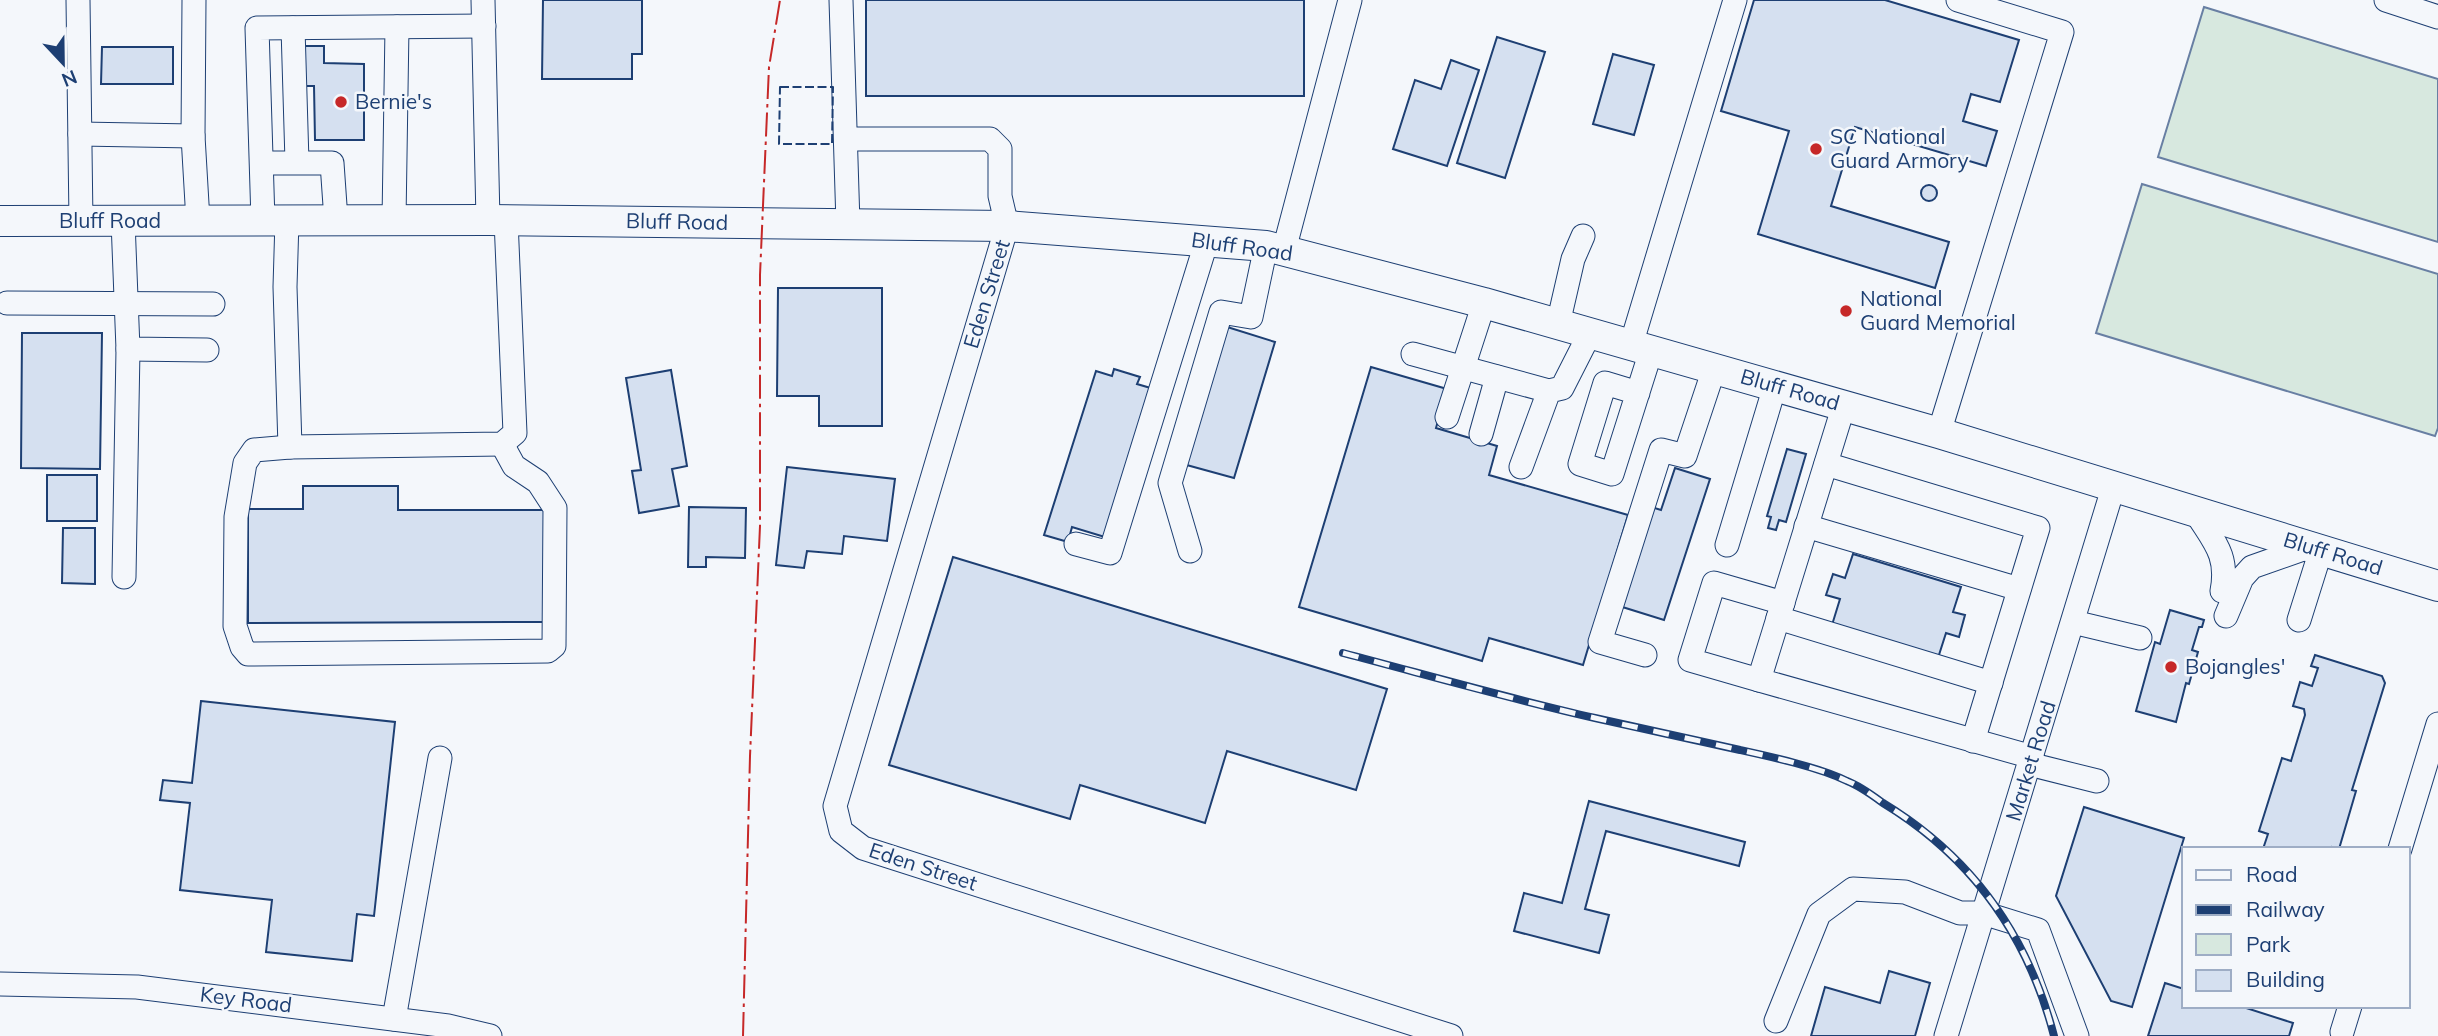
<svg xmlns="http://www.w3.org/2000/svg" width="2438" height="1036" font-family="Mulish,sans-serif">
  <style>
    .green { fill: #d7e8df; stroke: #687fa3; stroke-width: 2 }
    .building { fill: #d5e0f0; stroke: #1d3f73; stroke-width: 2 }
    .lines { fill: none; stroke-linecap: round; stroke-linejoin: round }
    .minor-casing { stroke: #1d3f73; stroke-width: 25 }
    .major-casing { stroke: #1d3f73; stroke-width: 32 }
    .minor { stroke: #f4f7fb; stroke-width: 23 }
    .major { stroke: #f4f7fb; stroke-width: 30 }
    .rail-casing { stroke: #1d3f73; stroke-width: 8 }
    .rail { stroke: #f4f7fb; stroke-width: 5; stroke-dasharray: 16; stroke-linecap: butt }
    .fence { stroke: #1d3f73; stroke-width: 2; stroke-dasharray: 9 3.5; stroke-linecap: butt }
    .power { stroke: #c62828; stroke-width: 2; stroke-dasharray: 24 5 3.5 5; stroke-linecap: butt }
    .poi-dot { fill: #c62828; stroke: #f4f7fb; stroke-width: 2.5 }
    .labels { text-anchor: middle; stroke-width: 5; stroke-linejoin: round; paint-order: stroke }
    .poi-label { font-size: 21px; fill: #1d3f73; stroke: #f4f7fb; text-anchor: start }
    .street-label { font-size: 21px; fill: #1d3f73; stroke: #f4f7fb }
  </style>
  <rect width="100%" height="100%" fill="#f4f7fb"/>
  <g class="green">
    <polygon points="2204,7 2438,79 2438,242 2158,157"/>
    <polygon points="2142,184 2438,274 2438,428 2435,436 2096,333"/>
  </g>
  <g class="building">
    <polygon points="543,0 642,0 642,54 632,54 632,79 542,79"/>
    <rect x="866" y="0" width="438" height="96"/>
    <polygon points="1754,0 1885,0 2019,40 2000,102 1971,94 1963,121 1997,131 1986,166 1855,127 1831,206 1949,242 1935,288 1758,234 1789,131 1721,111"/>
    <polygon points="1497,37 1545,52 1505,178 1457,163"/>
    <polygon points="302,46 324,46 324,63 364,64 364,140 315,140 314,86 302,86"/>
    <polygon points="102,47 173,47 173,84 101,84"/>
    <polygon points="1613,54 1654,65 1634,135 1593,124"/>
    <polygon points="1451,60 1479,70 1447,166 1393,149 1415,80 1441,89"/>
    <circle cx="1929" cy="193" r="8"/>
    <polygon points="778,288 882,288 882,426 819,426 819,396 777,396"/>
    <polygon points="1224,326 1275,342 1234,478 1183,464"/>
    <polygon points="22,333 102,333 100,469 21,468"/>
    <polygon points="1371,367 1447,389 1436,428 1497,446 1489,475 1628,515 1583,665 1489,638 1482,661 1299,607"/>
    <polygon points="1114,369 1140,377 1137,384 1154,389 1108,538 1072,527 1068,542 1044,535 1096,371 1112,376"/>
    <polygon points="671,370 687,466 672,469 679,506 639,513 632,471 641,470 626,378"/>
    <polygon points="1787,449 1806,454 1786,522 1779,520 1776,530 1768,528 1771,517 1767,516"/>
    <polygon points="787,467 895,479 887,541 844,536 842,554 807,551 804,568 776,565"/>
    <polygon points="1675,468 1710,479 1664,620 1616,605 1648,506 1661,510"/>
    <rect x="47" y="475" width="50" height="46"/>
    <polygon points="303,486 398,486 398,510 544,510 544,622 248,623 248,509 303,509"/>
    <polygon points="689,507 746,508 745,558 706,557 706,567 688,567"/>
    <polygon points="63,528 95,528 95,584 62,583"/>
    <polygon points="1853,554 1961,587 1953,612 1965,615 1959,637 1946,633 1938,658 1832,625 1840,599 1826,595 1833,574 1845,578"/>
    <polygon points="953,557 1387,689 1356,790 1227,751 1205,823 1080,785 1070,819 889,765"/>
    <polygon points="2170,610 2204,620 2202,627 2199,627 2192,650 2198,652 2189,684 2186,683 2176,722 2136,711 2155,642 2160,644"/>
    <polygon points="2315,655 2382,676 2385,683 2352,790 2356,791 2339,849 2332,847 2332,849 2263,849 2268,834 2259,831 2282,758 2291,761 2305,715 2304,709 2293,706 2300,682 2312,686 2318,668 2311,666"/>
    <polygon points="201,701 395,722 374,916 357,914 352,961 266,952 272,900 180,890 190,803 160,800 163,780 192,783"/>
    <polygon points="1589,801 1745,842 1739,866 1606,831 1585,909 1609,915 1599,953 1514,931 1524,893 1562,903"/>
    <polygon points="2084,807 2184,838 2132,1007 2111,1001 2056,896"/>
    <polygon points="1889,971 1930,983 1915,1036 1811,1036 1825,987 1880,1003"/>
    <polygon points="2165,983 2184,989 2184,1006 2240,1006 2293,1023 2289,1036 2148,1036"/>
  </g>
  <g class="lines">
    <defs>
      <g id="minor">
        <polyline points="78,0 81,221"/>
        <polyline points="194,0 193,136 198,221"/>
        <polyline points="483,0 488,220"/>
        <polyline points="841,0 848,224"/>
        <polyline points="2386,0 2438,17"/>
        <polyline points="293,28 297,162"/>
        <polyline points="80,134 193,136"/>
        <polyline points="846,139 990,139 1000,149 1000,196 1007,226 835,806 841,831 863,848 1451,1036"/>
        <polyline points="262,163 332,163 336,220"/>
        <polyline points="287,220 285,287 290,447 502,444 515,433 506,220"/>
        <polyline points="394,220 397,27"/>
        <polyline points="123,221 128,349 207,350"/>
        <polyline points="263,221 257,28 484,26"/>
        <polyline points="1284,250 1350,0"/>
        <polyline points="7,303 213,304"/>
        <polyline points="1558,324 1573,259 1583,236"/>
        <polyline points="1631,345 1735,0"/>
        <polyline points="1413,354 1549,391"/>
        <polyline points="1638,393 1605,383 1580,464 1612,474 1651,351"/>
        <polyline points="1844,405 1759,680 2032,757"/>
        <polyline points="1447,417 1484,303"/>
        <polyline points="1939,433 2062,32 1958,0"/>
        <polyline points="1481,434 1497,377"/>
        <polyline points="290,447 254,450 245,463 236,517 235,626 242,647 248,654 548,651 554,646 555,508 538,482 514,466 502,444"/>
        <polyline points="1826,464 2038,528 1973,741"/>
        <polyline points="1521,467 1549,391 1562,388 1590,333"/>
        <path d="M2195 511C2213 541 2229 554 2222 591"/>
        <polyline points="1806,526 2019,589"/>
        <polyline points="1076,544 1110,553 1207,240"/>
        <polyline points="1727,545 1775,386"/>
        <polyline points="1190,551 1170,483 1221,312 1251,317 1266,246"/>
        <polyline points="124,577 128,349"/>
        <polyline points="2226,616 2242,578 2252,567 2309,547"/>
        <polyline points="1778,618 1991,683"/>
        <polyline points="2299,620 2321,550"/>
        <polyline points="2073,622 2140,638"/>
        <polyline points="1645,655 1600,642 1661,450 1685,456 1714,369"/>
        <polyline points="1759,680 1690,660 1714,583 1783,603"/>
        <polyline points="2029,764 2097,781"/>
        <polyline points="2400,849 2438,724"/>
        <polyline points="0,984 137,987 448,1026 490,1036"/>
        <polyline points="394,1019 440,758"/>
        <polyline points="1776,1021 1819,914 1853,889 1905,892 1960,913 1983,913 2038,930 2077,1036"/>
        <polyline points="2342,1032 2350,1006"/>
        <polyline points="1946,1036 2114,485"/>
      </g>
      <polyline id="major" points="0,221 488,220 1007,226 1266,246 1484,303 1939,433 2438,586"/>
    </defs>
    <use href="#minor" class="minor-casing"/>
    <use href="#major" class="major-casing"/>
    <use href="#minor" class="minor"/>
    <use href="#major" class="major"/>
    <defs>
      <path id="rail" d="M1343 653C1427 675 1511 699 1595 718 1643 729 1692 739 1740 750 1772 757 1818 767 1847 781 1860 786 1872 795 1883 803 1972 857 2028 935 2054 1036"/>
    </defs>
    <use href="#rail" class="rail-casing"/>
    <use href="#rail" class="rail"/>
    <polygon class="fence" points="780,87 833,87 832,144 779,144"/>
    <polyline class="power" points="743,1036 750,756 760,526 760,275 769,67 780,0"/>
  </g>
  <g class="poi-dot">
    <circle cx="341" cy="102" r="7"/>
    <circle cx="1816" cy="149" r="7"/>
    <circle cx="1846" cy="311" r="7"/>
    <circle cx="2171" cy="667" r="7"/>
  </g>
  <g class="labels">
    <g class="poi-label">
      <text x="355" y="109">Bernie's</text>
      <text x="1830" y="144">SC National<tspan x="1830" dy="24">Guard Armory</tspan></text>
      <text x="1860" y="306">National<tspan x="1860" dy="24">Guard Memorial</tspan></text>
      <text x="2185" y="674">Bojangles'</text>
    </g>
    <g class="street-label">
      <text x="110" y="228">Bluff Road</text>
      <text transform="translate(677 222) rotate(1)" y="7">Bluff Road</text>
      <text transform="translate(1242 247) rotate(8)" y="7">Bluff Road</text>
      <text transform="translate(987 294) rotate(-73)" y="7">Eden Street</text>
      <text transform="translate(1790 390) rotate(16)" y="7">Bluff Road</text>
      <text transform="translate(2333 554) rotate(17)" y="7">Bluff Road</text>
      <text transform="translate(2031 761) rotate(-73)" y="7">Market Road</text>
      <text transform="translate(923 867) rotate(18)" y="7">Eden Street</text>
      <text transform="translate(246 1000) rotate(7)" y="7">Key Road</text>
    </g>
  </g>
  <rect x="2182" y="847" width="228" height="161" fill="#f4f7fb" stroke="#9eadc5" stroke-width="2"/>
  <rect x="2196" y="870" width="35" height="10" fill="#f4f7fb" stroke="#9eadc5" stroke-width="2"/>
  <text x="2246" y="882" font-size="21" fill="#1d3f73">Road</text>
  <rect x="2196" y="905" width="35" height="10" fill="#1d3f73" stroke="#9eadc5" stroke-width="2"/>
  <text x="2246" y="917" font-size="21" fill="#1d3f73">Railway</text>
  <rect x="2196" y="934" width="35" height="21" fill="#d7e8df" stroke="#9eadc5" stroke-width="2"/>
  <text x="2246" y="952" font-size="21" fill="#1d3f73">Park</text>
  <rect x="2196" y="970" width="35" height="21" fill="#d5e0f0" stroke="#9eadc5" stroke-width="2"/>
  <text x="2246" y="987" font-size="21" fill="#1d3f73">Building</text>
  <g transform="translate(63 63) rotate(158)" stroke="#f4f7fb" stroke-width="5" paint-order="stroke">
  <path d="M0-5L12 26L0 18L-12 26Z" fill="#1d3f73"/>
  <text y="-10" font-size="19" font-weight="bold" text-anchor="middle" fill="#1d3f73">N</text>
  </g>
</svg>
